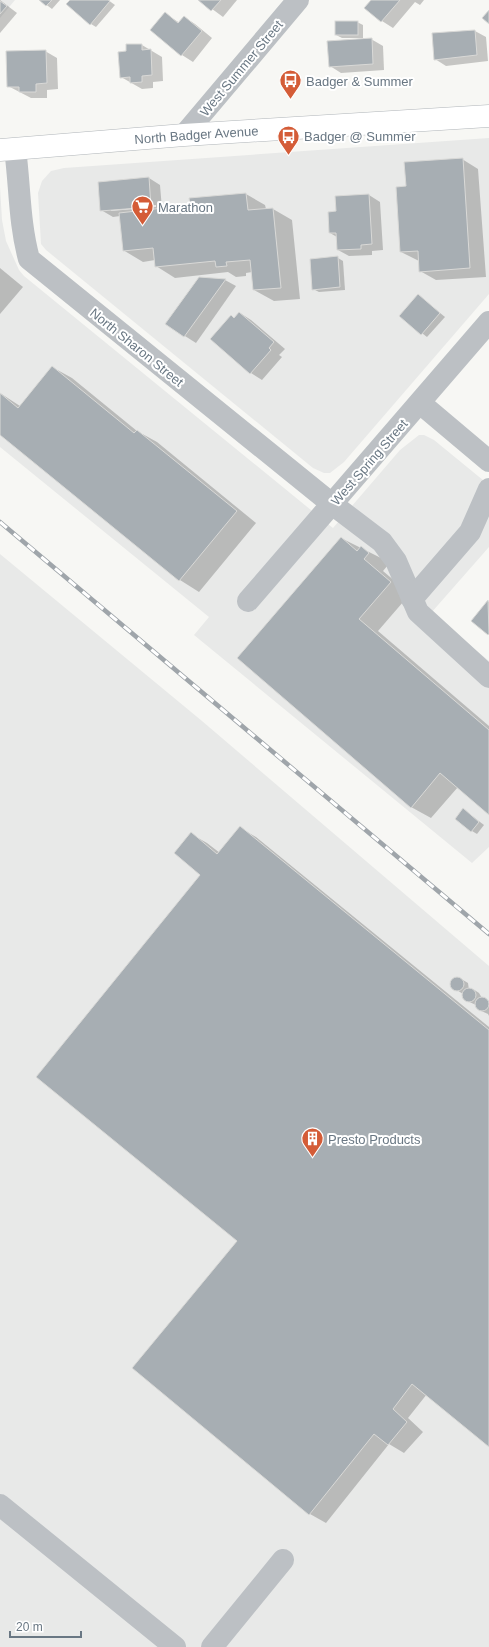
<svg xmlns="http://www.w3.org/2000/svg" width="489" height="1647" font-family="Helvetica,sans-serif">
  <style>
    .built { fill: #e8e9e8 }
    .shadow { fill: #0003; fill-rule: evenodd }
    .building { fill: #a7aeb3; stroke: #d9d9d7 }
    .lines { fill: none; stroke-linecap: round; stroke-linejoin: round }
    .major-casing { stroke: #b0b5b9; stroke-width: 23 }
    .minor { stroke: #bcc0c4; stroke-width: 22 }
    .major { stroke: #fff; stroke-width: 22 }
    .rail-casing { stroke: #9fa5aa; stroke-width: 4.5 }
    .rail { stroke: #fff; stroke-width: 3; stroke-dasharray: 9; stroke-linecap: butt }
    .labels { text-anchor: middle; stroke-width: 4; stroke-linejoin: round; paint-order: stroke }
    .street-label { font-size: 13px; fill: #697783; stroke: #fff }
    .poi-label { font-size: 13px; fill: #697783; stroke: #fff; text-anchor: start }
  </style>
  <rect width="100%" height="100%" fill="#f7f7f4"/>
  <g class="built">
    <polygon points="0,0 15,0 0,18"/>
    <polygon points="489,138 489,294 344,462 330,473 324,473 313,468 46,250 41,244 38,193 42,181 51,171 64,168"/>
    <polygon points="0,187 2,220 6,241 19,270 24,276 333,528 400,450 419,435 424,435 434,440 489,485 489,547 431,613 489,661 489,847 472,863 194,635 209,617 0,447"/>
    <polygon points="0,554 202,721 489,966 489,1647 0,1647"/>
  </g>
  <g class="shadow">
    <polygon points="0,0 17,13 0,33"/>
    <polygon points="40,0 60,0 52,9"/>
    <polygon points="71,0 108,0 115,5 96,27 91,24"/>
    <polygon points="200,0 237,0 223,17"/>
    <polygon points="372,0 424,0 420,5 415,2 393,28 382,21"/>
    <polygon points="165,14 180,23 184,17 195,24 212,38 193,62 182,55"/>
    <polygon points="357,22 363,25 363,38 342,38 336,35"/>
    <polygon points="475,31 486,37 488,61 446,66 435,59"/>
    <polygon points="371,39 383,46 384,70 341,73 330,66"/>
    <polygon points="142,45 162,57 163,81 153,82 153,88 142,89 121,77 127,52"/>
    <polygon points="45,51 57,58 58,89 47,90 47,98 31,98 8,86"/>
    <polygon points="462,159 478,169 486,277 436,280 420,271 419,261 401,252 407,187"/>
    <path d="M149 178 160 185 162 209 191 206 246 194 265 205 266 209H273L292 220 300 299 274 301 254 290 252 272 246 273V276L236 277 228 272 175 278 156 266 155 260 143 262 123 250 120 216 113 217 101 210ZM156 205V207L111 211V209Z"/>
    <polygon points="369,195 380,202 383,250 372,251 372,255 349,256 338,250 337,237 330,233 337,212"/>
    <polygon points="338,258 343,261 345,290 319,292 313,289"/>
    <polygon points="0,268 23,287 0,314"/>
    <polygon points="225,280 236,286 196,343 166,324"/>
    <polygon points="418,295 445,317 427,337 400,316"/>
    <polygon points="240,313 251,320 285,349 279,355 282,357 262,380 251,373 212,339"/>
    <polygon points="52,367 72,378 137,431 157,442 256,523 199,592 180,580 0,434 0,393 20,406"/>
    <polygon points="341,538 381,558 388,565 383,571 410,594 378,631 489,726 489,814 458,787 431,818 411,807 238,658"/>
    <polygon points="488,601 489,602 489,635 472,621"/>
    <polygon points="463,809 484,825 477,834 472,831"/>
    <polygon points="240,828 256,837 489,1027 489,1446 427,1394 408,1418 423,1432 404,1453 389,1444 326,1523 310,1514 133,1368 238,1241 201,875 191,834 207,843 220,853"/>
    <polygon points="458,977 468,983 469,990 473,989 479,993 482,998 489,1001 489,1016 488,1014 479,1010 476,1005 465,1000 463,994 452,987 451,983 454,978"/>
  </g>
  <g class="building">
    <polygon points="39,0 52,0 46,6"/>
    <polygon points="70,0 108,0 110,1 90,25 66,4"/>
    <polygon points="198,0 221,0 211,11"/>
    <polygon points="371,0 400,0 381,22 364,8"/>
    <polygon points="0,1 7,6 0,14"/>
    <polygon points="489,10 489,24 482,18"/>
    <polygon points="165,12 178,23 184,16 202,31 181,56 150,30"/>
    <rect x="335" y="21" width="23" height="14"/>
    <polygon points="475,30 477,55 434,60 432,33"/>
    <polygon points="372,38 373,64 329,67 327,41"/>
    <polygon points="126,44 142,44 142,50 151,49 152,75 142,76 142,82 130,83 130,77 120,78 118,52 126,51"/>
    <polygon points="46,50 47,83 36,84 36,92 19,92 19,87 7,87 6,51"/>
    <polygon points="463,158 470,268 419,272 418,251 400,252 396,187 406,186 404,162"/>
    <polygon points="149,177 151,207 100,211 98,182"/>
    <polygon points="246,193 248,210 273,208 281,288 253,290 250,260 226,262 227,266 216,267 215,261 155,267 153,248 123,251 119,213 190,205 189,198"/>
    <polygon points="369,194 372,244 361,245 361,249 337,250 336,233 329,233 328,212 336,211 335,196"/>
    <polygon points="338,256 340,287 312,290 310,259"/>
    <polygon points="199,277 226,279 184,337 165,324"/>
    <polygon points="418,294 440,313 421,335 399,316"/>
    <polygon points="239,312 274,342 269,348 271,350 250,374 210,339 231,315 234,318"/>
    <polygon points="52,366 134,433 137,430 237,511 179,581 0,435 0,393 18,408"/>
    <polygon points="341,537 357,551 361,546 369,553 364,559 391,582 359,619 489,730 489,815 440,773 411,808 237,658"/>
    <polygon points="488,600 489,634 488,635 471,621"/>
    <polygon points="463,808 479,822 471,832 455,819"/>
    <polygon points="240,826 489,1030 489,1447 412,1384 393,1409 407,1422 388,1445 374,1434 309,1515 132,1368 237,1241 36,1077 200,875 174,853 191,832 217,854"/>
    <circle cx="457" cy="984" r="7"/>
    <circle cx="469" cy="995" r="7"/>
    <circle cx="482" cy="1004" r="7"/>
  </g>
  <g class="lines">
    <defs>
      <g id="major">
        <path id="s1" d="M0 150 184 135 489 116"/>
      </g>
    </defs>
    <use href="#major" class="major-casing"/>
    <g class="minor">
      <polyline points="184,135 298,0"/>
      <path d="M15 149C20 185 19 223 29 259L332 504 382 542 396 561 418 612 489 677"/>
      <polyline points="420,403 489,461"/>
      <polyline points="412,599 470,532 489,489"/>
      <polyline points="248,601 489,322"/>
      <polyline points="0,1505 175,1647"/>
      <polyline points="212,1647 283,1560"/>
    </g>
    <use href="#major" class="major"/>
    <defs>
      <polyline id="rail" points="0,522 489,934"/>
    </defs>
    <use href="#rail" class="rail-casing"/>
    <use href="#rail" class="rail"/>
  </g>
  <defs>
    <symbol id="bus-pin" viewBox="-11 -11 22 30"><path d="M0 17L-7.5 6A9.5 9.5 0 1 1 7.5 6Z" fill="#d45c37" stroke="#fff"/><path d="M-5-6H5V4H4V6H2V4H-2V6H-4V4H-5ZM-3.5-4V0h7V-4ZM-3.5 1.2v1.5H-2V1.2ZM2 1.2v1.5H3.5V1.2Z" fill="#fff"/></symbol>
    <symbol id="supermarket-pin" viewBox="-11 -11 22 30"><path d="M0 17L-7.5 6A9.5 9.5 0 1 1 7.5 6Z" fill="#d45c37" stroke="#fff"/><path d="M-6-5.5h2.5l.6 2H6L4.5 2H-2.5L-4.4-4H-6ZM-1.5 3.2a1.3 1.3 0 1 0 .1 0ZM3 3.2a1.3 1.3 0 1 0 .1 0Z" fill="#fff"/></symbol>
    <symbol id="building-pin" viewBox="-11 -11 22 30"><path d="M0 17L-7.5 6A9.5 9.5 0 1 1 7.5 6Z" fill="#d45c37" stroke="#fff"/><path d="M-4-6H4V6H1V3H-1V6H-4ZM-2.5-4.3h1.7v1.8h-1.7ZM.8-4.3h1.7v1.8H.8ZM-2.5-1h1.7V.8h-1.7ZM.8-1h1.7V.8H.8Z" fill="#fff"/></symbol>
  </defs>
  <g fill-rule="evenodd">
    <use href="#bus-pin" x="278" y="68" width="25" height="34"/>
    <use href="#bus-pin" x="276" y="124" width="25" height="34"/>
    <use href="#supermarket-pin" x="130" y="194" width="25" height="34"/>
    <use href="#building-pin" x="300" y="1126" width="25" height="34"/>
  </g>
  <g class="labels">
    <g class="street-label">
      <text transform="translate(241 68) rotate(-50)" y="5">West Summer Street</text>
      <text dy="5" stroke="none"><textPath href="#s1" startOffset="197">North Badger Avenue</textPath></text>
      <text transform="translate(137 347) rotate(39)" y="5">North Sharon Street</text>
      <text transform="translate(369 462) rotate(-49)" y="5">West Spring Street</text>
    </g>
    <g class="poi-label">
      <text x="306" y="86">Badger &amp; Summer</text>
      <text x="304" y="141">Badger @ Summer</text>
      <text x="158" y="212">Marathon</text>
      <text x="328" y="1144">Presto Products</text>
    </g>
  </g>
  <path d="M10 1631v6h71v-6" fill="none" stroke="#697783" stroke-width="2"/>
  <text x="16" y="1631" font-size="12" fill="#697783" stroke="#ffffff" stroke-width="3" paint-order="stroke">20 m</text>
</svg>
